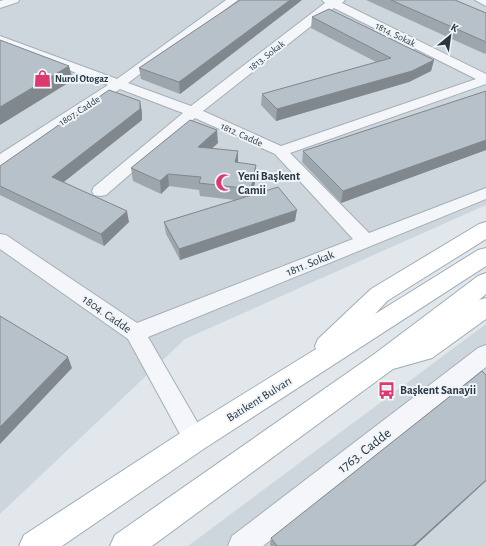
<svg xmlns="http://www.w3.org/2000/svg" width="486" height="546" font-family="'Alegreya Sans',sans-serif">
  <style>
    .built { fill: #ced6dd }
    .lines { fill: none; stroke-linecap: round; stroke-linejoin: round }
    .street-casing { stroke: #a5afb6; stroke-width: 2 }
    .primary-casing { stroke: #9fadb8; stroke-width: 2 }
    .street { fill: #f4f6f9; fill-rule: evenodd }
    .primary { fill: #fff; fill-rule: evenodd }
    .wall { fill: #9da6ad }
    .shaded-wall { fill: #80878d }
    .building { fill: #b7c1c9; stroke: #80878d }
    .labels { text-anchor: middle; stroke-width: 4; stroke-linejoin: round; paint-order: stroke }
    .far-street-label { font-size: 10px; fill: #273744; stroke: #f1f5f8 }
    .far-poi-label { font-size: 10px; font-weight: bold; fill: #273744; stroke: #f1f5f8; text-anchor: start }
    .poi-label { font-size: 12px; font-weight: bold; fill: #273744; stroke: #f1f5f8; text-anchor: start }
    .street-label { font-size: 12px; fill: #273744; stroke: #f1f5f8 }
    .near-street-label { font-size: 14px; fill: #273744; stroke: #f1f5f8 }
  </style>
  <rect width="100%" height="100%" fill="#e1e7eb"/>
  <g class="built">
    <polygon points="14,0 486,0 486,205 185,339 0,514 0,5"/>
    <polygon points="486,324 486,546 188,546"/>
  </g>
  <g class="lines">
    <defs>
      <g id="street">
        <polygon points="4,0 19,0 18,2 0,8 0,1"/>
        <path d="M226 0H238L128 83 191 106 325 3 322 0H345L342 3 486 74V84L290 153 369 233 486 188V199L148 337 207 439 203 447 195 450 187 447 128 339 0 249V234L6 235 137 323 353 239 275 154 195 118 106 195 100 196 94 195 92 191 94 187 183 113 120 89 6 164 0 166V154L108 85 0 44V36L117 79ZM334 8 476 79 281 146 203 111Z"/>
        <polygon points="475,0 486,0 486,6"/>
        <polygon points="486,345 486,367 263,546 228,546 232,536 478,348"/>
      </g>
      <g id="primary">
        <polygon points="486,222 486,239 387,301 375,314 478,250 486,248 486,266 205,448 62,546 19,546 24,535 185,430 316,349 315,346 318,339 371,289 479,224"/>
        <polygon points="486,273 486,294 479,300 486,298 486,319 432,358 393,369 152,546 110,546 115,535 373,355 478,276"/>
      </g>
    </defs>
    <use href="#street" class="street-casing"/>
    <use href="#primary" class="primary-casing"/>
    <use href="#street" class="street"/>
    <use href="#primary" class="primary"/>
  </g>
  <g class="wall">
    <polygon points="302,0 180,94 141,79 139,68"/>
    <polygon points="366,0 455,0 486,13 486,53 485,54"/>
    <polygon points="312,17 434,60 431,71 409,82 276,121 261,105 262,94 376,62 311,28"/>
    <polygon points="486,91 486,150 341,203 302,162 303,151"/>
    <polygon points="142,112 142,120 64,182 129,222 104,246 0,195 0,166"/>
    <polygon points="218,143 211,149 238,151 238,163 256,178 252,195 295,221 180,260 166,234 164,222 235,200 200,196 199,190 169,186 161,194 133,181 131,168"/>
    <polygon points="486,481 415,546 271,546 270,545 271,538"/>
  </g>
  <g class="shaded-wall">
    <polygon points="290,0 302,0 180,94 179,82"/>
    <polygon points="434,60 431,71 409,82 276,121 277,109"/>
    <polygon points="69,66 73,80 0,125 0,107"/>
    <polygon points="140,101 142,112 142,120 56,188 52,177"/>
    <polygon points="217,130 218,143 199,160 198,147"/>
    <polygon points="486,140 486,150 341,203 343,191"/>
    <polygon points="238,151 238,164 235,162"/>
    <polygon points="256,165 256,178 250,202 251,189"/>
    <polygon points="168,174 169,186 161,194 160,181"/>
    <polygon points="297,210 295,221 180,260 179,249"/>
    <polygon points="127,211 129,222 104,246 101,234"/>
    <polygon points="68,357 72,368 0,444 0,427"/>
    <polygon points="486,480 486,481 415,546 413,546"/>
  </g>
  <g class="building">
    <polygon points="240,0 290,0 179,82 139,68"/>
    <polygon points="391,0 455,0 486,13 486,42"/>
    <polygon points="329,9 434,60 412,71 277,109 262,94 391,58 312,17"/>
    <polygon points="0,40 69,66 0,107"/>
    <polygon points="109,90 140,101 140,109 52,177 127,211 101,234 0,186 0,166"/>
    <polygon points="486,91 486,140 343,191 303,151"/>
    <polygon points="190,120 217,130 198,147 238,151 235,162 256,165 251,189 199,183 201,177 168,174 160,181 131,168"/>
    <polygon points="278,187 297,210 179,249 164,222"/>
    <polygon points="0,316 68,357 0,427"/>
    <polygon points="482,371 486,375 486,480 413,546 277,546 271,538"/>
  </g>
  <defs>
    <symbol id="shop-bare" viewBox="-9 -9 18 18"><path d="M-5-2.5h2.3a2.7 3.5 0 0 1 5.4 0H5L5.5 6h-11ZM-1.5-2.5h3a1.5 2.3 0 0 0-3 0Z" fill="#dc3a6f" stroke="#f1f5f8" stroke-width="2.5" paint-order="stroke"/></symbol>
    <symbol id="mosque-bare" viewBox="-9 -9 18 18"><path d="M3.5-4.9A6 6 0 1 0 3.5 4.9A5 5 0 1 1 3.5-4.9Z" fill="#dc3a6f" stroke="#f1f5f8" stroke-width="2.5" paint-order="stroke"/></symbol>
    <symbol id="bus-bare" viewBox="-9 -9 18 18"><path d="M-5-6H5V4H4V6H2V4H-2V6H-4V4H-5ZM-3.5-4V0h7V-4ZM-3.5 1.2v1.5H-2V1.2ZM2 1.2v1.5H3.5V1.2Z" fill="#dc3a6f" stroke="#f1f5f8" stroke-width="2.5" paint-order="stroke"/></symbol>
  </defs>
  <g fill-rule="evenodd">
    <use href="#shop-bare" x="30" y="66" width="25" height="25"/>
    <use href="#mosque-bare" x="212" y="170" width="25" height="25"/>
    <use href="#bus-bare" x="374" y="378" width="25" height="25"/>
  </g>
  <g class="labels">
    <g class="far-street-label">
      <text transform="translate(396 34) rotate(26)" y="4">1814. Sokak</text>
      <text transform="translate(266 55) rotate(-38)" y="4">1813. Sokak</text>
      <text transform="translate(79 110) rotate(-33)" y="4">1807. Cadde</text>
      <text transform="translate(242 134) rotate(24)" y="4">1812. Cadde</text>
    </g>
    <g class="far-poi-label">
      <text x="55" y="82">Nurol Otogaz</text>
    </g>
    <g class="poi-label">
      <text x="238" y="180">Yeni Başkent<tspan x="238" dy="14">Camii</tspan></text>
      <text x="400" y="394">Başkent Sanayii</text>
    </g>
    <g class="street-label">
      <text transform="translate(310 263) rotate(-22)" y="4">1811. Sokak</text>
      <text transform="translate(107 314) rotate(35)" y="4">1804. Cadde</text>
      <text transform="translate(259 399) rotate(-32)" y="4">Batıkent Bulvarı</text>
    </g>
    <g class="near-street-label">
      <text transform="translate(364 450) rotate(-38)" y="5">1763. Cadde</text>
    </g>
  </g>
  <g transform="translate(450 36) rotate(29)" stroke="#f1f5f8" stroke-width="3" paint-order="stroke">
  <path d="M0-3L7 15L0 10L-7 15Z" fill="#273744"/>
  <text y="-6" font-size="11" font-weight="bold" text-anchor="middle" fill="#273744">K</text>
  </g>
</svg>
